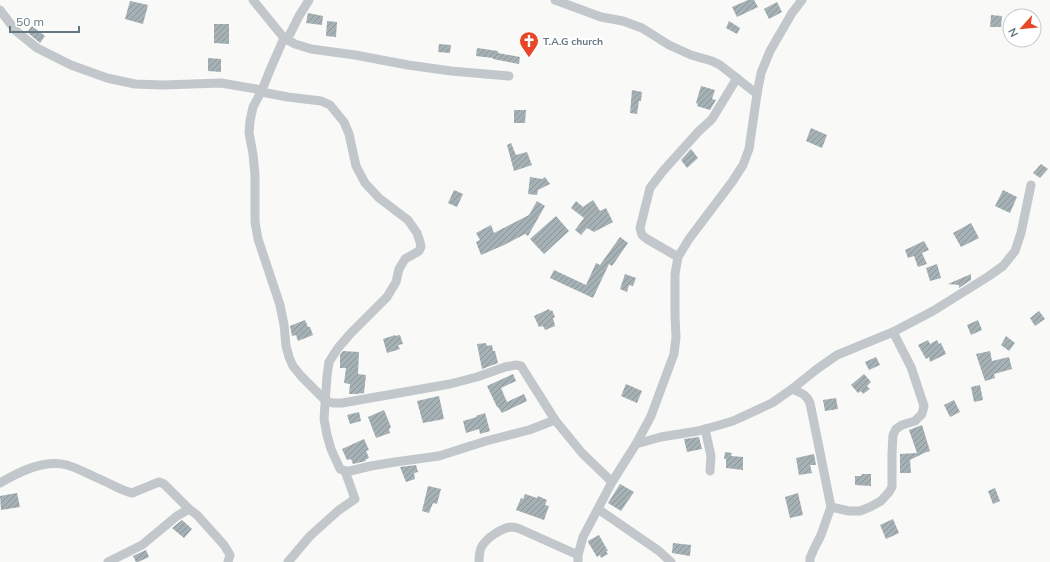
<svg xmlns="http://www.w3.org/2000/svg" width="1050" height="562" font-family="Mulish,sans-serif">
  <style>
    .building { fill: url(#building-hatch) }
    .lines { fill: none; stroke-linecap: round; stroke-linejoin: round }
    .minor { stroke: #c2c7cb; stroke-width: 9 }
    .labels { text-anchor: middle; stroke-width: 4; stroke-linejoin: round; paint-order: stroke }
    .poi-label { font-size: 10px; font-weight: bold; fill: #637782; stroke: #fff; text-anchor: start }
  </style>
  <defs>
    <pattern id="building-hatch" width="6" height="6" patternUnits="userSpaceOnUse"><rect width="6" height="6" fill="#a6b1b6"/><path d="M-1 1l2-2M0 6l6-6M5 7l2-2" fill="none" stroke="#8b9599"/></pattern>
  </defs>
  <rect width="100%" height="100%" fill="#f9f9f7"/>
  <g class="building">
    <polygon points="748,0 754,0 758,7 737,17 732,7"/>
    <polygon points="130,1 148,5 143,24 125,19"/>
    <polygon points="777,2 782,12 769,19 764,9"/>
    <polygon points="308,13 323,16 322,25 306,23"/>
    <polygon points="991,15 1002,16 1001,27 990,27"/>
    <polygon points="327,21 337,22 336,37 326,36"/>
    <polygon points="729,21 740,28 737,34 726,28"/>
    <polygon points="214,24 229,24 229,44 214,43"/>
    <polygon points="32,26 45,36 40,43 27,32"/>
    <polygon points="439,44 451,45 450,53 438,52"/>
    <polygon points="477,48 498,51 498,53 520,57 519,64 493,59 493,58 476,56"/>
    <polygon points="208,58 221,59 221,72 208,71"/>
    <polygon points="701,86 715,90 712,99 716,100 710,110 697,106 698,104 696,103"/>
    <polygon points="632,90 642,92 641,101 639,101 637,114 630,113"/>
    <polygon points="514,110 526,110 525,123 514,123"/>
    <polygon points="811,128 827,135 822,148 806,141"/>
    <polygon points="511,143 516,155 527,152 532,165 514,171 507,145"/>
    <polygon points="691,149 698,158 687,168 681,160"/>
    <polygon points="1041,164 1048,169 1040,178 1033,173"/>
    <polygon points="530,177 542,179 545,177 550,184 538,190 537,195 528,194"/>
    <polygon points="454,190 463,194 457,207 448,203"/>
    <polygon points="1003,190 1017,197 1010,213 995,206"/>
    <polygon points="593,200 600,211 606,208 613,222 594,232 587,228 581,235 575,230 584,218 571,208 576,201 583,207"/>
    <polygon points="537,201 545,206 528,236 525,234 504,245 481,255 476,242 480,240 476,233 491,225 494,233 529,215"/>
    <polygon points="556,216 569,231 544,254 530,239"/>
    <polygon points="971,223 979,238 961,247 953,233"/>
    <polygon points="620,237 628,243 612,266 609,264 593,298 550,278 554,270 586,285 596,263 600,265"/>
    <polygon points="924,241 929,250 922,253 927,264 918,267 914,256 908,258 905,250"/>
    <polygon points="937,264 941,278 930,281 926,268"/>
    <polygon points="625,274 636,278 633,286 629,285 627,292 620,289"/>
    <polygon points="971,274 971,280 959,288 959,285 948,284"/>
    <polygon points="549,309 550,311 552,310 555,317 553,318 555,326 545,330 543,326 539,327 534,316"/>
    <polygon points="1039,311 1045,319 1035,326 1030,318"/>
    <polygon points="305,320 308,327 310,327 313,335 298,341 296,335 292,336 290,326"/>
    <polygon points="978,320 982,330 971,335 967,325"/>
    <polygon points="395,335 395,336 400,335 403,344 398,345 400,349 387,353 383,339"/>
    <polygon points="1006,336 1015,343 1009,351 1001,345"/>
    <polygon points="928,340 930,344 937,340 939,344 941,343 946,354 930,362 929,357 926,359 918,345"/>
    <polygon points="486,343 487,346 492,345 493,351 495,351 498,363 482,369 477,344"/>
    <polygon points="343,351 359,352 358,374 366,375 364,393 356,394 349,394 350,384 344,383 346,368 340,368 340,355"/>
    <polygon points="990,351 992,361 1009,357 1012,369 994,374 995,378 985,381 976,354"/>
    <polygon points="876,357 880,365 869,370 865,362"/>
    <polygon points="513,374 516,381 501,388 507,402 524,394 527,401 502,413 498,407 497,407 487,386"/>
    <polygon points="864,374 871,382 867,386 870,389 863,394 861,391 858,393 851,385"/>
    <polygon points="626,384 642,391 637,403 621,396"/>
    <polygon points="980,385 983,400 974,402 971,387"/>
    <polygon points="439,396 444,419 423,423 417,401"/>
    <polygon points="836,398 838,409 825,411 823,400"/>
    <polygon points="954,400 960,412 950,417 944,405"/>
    <polygon points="384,410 391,427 389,429 390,433 376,438 368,417"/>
    <polygon points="359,412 361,421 350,424 347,415"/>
    <polygon points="485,413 490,431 480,434 479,429 466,433 463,421 477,417 476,416"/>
    <polygon points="922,425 930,451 924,453 910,460 911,473 900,473 900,454 917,453 909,430"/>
    <polygon points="699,437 702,449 687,452 684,439"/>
    <polygon points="364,439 369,450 366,451 369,458 365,460 366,461 353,464 351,459 347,460 342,449"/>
    <polygon points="725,452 732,453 731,456 743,457 743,470 726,468 726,459 724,459"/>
    <polygon points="814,454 816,465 810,465 812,473 799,475 796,458"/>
    <polygon points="416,465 418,472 414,473 415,479 406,482 400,467"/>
    <polygon points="862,474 871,474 871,486 855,485 855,476 861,476"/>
    <polygon points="620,484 634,492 621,511 608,503"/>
    <polygon points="428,486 441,489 437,504 433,503 429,513 422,511"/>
    <polygon points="995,488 1000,501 993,504 988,491"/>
    <polygon points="17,493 20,507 1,510 0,496"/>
    <polygon points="798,493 803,515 790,518 785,497"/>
    <polygon points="525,494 537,498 538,496 547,500 545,505 549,506 544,520 516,510 521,498 523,499"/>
    <polygon points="893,519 899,533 886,539 880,525"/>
    <polygon points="182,520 192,529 184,538 172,528"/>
    <polygon points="599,535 608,551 606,551 608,554 601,558 600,555 597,557 588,542 588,541"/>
    <polygon points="673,543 691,545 690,556 672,553"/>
    <polygon points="146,550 149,557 138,562 136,562 133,556"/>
  </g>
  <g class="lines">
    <g class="minor">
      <polyline points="253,0 284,38 295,44 311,49 355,55 408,65 451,71 509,76"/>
      <polyline points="555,0 601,17 623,21 642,28 669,45 691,55 712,61 720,65 757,94"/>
      <polyline points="0,10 16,31 37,48 71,65 107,78 135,84 163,85 221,83 262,90"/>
      <polyline points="284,38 270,70 262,90 253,107 250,121 249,133 253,154 255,175 255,222 258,239 280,305 284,325 286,346 289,357 293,366 301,376 326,401 333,403 342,403 450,384 477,377 505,367 516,365 521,366 555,420 582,453 612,482"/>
      <polyline points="287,40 299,16 309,0"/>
      <polyline points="261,92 288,97 321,101 330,105 344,122 349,134 356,166 365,183 379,198 408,220 417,233 420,242 421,247 419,251 405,259 399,269 396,282 387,297 351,333 338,348 329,362 327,376 324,419 327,435 331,449 340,469 345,471 350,471 371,466 395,462 439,456 486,441 529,430 555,420"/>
      <polyline points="678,257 647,239 642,235 640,228 650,188 663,171 698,132 712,119 737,78"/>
      <path d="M792 389C801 393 806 394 810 403L831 507 821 535 814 549 810 558V562"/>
      <polyline points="705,429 711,456 710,471"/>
      <polyline points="636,444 661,437 698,431 716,426 733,421 772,403 792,389 817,369 837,355 893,332 933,311 989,276 1003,266 1015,251 1021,233 1031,185"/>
      <path d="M0 483C19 472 44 459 67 465 78 468 92 476 104 481 113 485 122 491 132 493L159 482 164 484 189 509"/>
      <polyline points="831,507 849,511 860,511 870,507 881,501 889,492 892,487 892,453 893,435 896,429 902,425 915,421 922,414 924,406 911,367 893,332"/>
      <polyline points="598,509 659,551 671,562"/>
      <polyline points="108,562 142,545 177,516 189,509 197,515 224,545 230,555 228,562"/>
      <polyline points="288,562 310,536 339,510 355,499 345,471"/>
      <path d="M479 562C479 557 479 551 482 546 487 538 501 528 511 527 513 527 517 528 520 529L578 555"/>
      <polyline points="578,562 578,555 583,537 612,482 636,444 651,416 674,354 676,337 675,316 675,274 678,257 689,239 732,182 743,165 749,149 757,94 761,73 770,51 792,13 802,0"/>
    </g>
  </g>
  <defs>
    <symbol id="church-pin" viewBox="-11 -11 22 30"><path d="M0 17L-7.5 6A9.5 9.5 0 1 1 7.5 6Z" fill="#e74729" stroke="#fff"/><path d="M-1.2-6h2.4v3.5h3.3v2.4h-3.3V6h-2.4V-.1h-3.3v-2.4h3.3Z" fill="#fff"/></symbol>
  </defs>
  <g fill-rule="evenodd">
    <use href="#church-pin" x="518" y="30" width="22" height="30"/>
  </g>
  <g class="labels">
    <g class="poi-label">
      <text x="543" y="45">T.A.G church</text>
    </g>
  </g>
  <g transform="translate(1022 28) rotate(243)"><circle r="19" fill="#ffffff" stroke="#c1c9cd"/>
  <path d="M0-3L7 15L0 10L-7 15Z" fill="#e74729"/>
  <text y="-6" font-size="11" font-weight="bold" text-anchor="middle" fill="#637782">N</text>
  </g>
  <path d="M10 26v6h69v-6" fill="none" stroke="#637782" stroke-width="2"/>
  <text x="16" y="26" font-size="12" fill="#637782" stroke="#ffffff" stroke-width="3" paint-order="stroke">50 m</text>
</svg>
